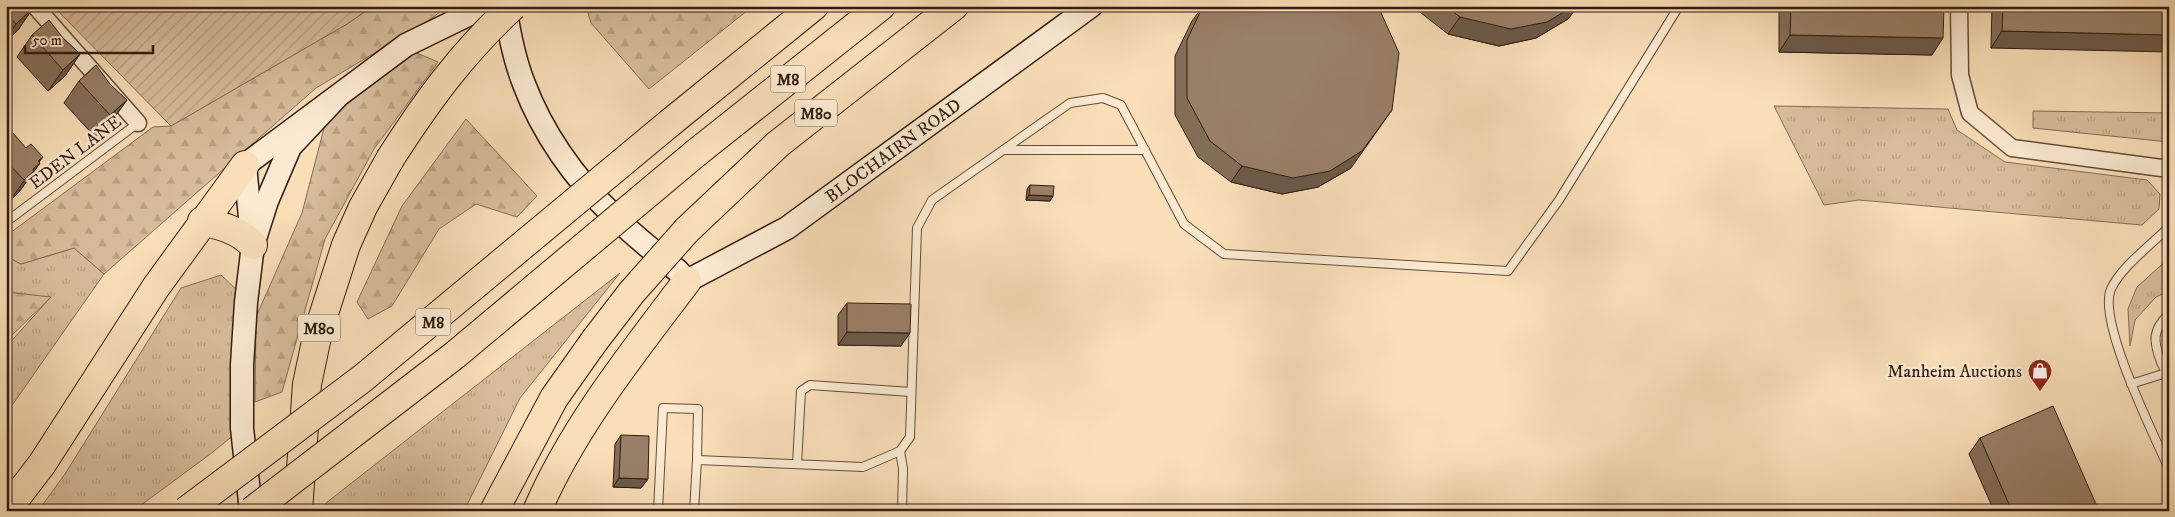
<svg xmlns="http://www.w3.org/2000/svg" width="2175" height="517" font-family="'IM FELL DW Pica',serif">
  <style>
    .grass { fill: url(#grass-tufts); stroke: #846c56 }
    .forest { fill: url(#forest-firs); stroke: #846c56 }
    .garden { fill: url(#garden-furrows); stroke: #846c56 }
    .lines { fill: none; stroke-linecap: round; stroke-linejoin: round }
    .lane-casing { stroke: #634c3b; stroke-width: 10 }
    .street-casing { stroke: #634c3b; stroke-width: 19 }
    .secondary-casing { stroke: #311b11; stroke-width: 25 }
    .highway-casing { stroke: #311b11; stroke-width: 30 }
    .lane { stroke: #fbead1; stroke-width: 8 }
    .street { stroke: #fbead1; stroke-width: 16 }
    .secondary { stroke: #fbead1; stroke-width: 22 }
    .highway { stroke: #f9deb8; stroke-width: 28 }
    .highway-bridge-casing { stroke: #311b11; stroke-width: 30; stroke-linecap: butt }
    .highway-bridge { stroke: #f9deb8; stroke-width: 28 }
    .wall { fill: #846e59; stroke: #311b11 }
    .shaded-wall { fill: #6b5a49; stroke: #311b11 }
    .building { fill: #998068; stroke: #311b11 }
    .labels { text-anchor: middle; stroke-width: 5; stroke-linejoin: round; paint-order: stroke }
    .shield { fill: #fbead1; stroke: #6e594b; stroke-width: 1 }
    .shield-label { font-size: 16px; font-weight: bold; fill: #311b11 }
    .street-label { font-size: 18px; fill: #311b11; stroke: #fbead1 }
    .poi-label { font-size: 18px; fill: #311b11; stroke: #fbead1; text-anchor: end }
  </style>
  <defs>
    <pattern id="grass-tufts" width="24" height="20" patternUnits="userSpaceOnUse" patternTransform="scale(1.25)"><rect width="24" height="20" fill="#d7bd9c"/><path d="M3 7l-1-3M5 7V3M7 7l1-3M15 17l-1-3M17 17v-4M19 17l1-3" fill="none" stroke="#b9a285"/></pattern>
    <pattern id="forest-firs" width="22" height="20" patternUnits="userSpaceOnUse" patternTransform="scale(1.25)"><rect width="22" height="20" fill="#d7bd9c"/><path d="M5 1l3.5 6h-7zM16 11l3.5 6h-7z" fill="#b9a285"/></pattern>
    <pattern id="garden-furrows" width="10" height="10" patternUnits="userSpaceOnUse" patternTransform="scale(1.25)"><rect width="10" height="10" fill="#d7bd9c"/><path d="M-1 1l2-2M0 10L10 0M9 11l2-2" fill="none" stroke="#b9a285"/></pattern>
  </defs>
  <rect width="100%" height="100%" fill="#f9deb8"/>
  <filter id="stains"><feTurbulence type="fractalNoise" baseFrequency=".004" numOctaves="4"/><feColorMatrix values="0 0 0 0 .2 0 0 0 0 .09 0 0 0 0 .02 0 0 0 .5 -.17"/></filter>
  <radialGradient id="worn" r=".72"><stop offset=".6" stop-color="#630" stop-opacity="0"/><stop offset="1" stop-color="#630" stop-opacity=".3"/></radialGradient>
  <g class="grass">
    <polygon points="1774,106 1948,109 1957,130 2005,162 2147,180 2160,194 2159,209 2142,225 1859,200 1824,205"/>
    <polygon points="2033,111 2169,113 2169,142 2033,128"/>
    <polygon points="74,248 104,274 6,414 6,347 50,298 6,292 6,256 21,264"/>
    <polygon points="2169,258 2169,291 2156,297 2135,320 2130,346 2128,309 2137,287"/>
    <polygon points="620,273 520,398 464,511 326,511 326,503"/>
    <polygon points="221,275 239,292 235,434 213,452 133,511 38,511 65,474 181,288"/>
  </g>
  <g class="forest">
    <polygon points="373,6 447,6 431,19 316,88 104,274 74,248 21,264 6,256 6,236 153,127 171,126 347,24"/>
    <polygon points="586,6 753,6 649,89 591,23"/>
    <polygon points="412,51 438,62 374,149 325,239 282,392 255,402 256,317 302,213 329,109"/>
    <polygon points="466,119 537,196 517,217 476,204 439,229 392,306 368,319 357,302 402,206"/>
    <polygon points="6,292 51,297 6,341"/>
  </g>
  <polygon class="garden" points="53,6 373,6 347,24 171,126"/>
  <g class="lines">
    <defs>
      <g id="lane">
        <polyline points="1004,150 1145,150"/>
        <polyline points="6,222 138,123"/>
        <path d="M2169 227C2152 244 2121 267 2111 289 2097 321 2154 435 2169 469"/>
        <path d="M2169 314C2152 330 2153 341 2161 362 2163 367 2165 372 2169 376"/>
        <polyline points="2131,384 2166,373"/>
        <polyline points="900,451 903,469 902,511"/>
        <polyline points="797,464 801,391 810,385 911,392"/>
        <polyline points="658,511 663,408 698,409 697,460"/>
        <polyline points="694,511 697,460 863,467 900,451 910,437 917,228 932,200 1070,103 1103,98 1121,105 1184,224 1224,254 1508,271 1559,200 1679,6"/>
      </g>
      <g id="street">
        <polyline points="35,6 138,123"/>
        <polyline points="1959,6 1960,75 1970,113 2012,148 2169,169"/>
      </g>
      <g id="secondary">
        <path id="s1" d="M505 6C509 33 514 59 524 84 542 132 574 178 611 213 631 234 655 252 678 271L687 281 787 228 1091 6"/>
        <polyline points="252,239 245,165 406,45 486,6"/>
        <polyline points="251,511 242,428 242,365 246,302 253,245 267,201 290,147 336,98"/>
      </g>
      <g id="highway">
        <polyline points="671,122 814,6"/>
        <polyline points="696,153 881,6"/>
        <path d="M202 221C222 226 239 230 253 245"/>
        <polyline points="687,230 778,144 954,6"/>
        <polyline points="6,511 42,464 156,287 245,165"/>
        <polyline points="298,511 307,384 318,332 346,245 363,207 390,159"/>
        <polyline points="494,511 554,398 595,340"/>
        <path d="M537 511C573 427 632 354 687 281"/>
      </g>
    </defs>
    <use href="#lane" class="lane-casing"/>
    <use href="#street" class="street-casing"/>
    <use href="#secondary" class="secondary-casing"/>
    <use href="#highway" class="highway-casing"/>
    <use href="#lane" class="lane"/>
    <use href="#street" class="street"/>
    <use href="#secondary" class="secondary"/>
    <use href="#highway" class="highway"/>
    <defs>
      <g id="highway-bridge">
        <path d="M390 159C427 101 462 53 513 6"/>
        <polyline points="595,340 632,292 687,230"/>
        <polyline points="186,511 363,378 671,122"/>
        <polyline points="252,511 455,355 696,153"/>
      </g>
    </defs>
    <use href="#highway-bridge" class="highway-bridge-casing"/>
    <use href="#highway-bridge" class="highway-bridge"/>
  </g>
  <g class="wall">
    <polygon points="6,6 33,8 18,30 6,41"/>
    <polygon points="1203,6 1351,168 1318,187 1282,194 1231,182 1198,157 1175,115 1175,56 1192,21"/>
    <polygon points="1415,6 1578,6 1568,19 1536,38 1499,46 1448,34 1416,9"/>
    <polygon points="1779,6 1944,6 1932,55 1779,52"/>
    <polygon points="1992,6 2169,6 1991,48"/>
    <polygon points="32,35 63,38 80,54 65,76 48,91 17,57"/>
    <polygon points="96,65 112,121 95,137 64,103 79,81"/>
    <polygon points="6,138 40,163 19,192 9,202 6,199"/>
    <polygon points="1030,185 1053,196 1050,201 1026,200 1027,189"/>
    <polygon points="847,303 901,346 838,345 838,315"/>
    <polygon points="621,435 648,479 641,488 613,487 615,444"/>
    <polygon points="1980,438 2099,511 1994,511 1969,454"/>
  </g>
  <g class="shaded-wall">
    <polygon points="1574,6 1578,6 1568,19 1536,38 1499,46 1448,34 1460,17"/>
    <polygon points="33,8 18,30 6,41 6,38 16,24"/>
    <polygon points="2002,31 2169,35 2169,52 1991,48"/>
    <polygon points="1790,35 1943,38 1932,55 1779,52"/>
    <polygon points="80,54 65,76 48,91 63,70"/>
    <polygon points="127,100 112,121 95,137 110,115"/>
    <polygon points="1392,110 1351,168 1318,187 1282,194 1231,182 1242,166"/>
    <polygon points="43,157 36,166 40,163 19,192 9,202 38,161"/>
    <polygon points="1029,195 1053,196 1050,201 1026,200"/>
    <polygon points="847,332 910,333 901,346 838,345"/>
    <polygon points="619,478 648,479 641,488 613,487"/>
  </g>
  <g class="building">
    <polygon points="6,6 31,6 33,8 16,24 6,13"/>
    <polygon points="1203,6 1378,6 1399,53 1392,110 1362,151 1330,171 1293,178 1242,166 1210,141 1187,98 1187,40"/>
    <polygon points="1445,6 1574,6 1547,22 1511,29 1460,17"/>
    <polygon points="1791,6 1944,6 1943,38 1790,35"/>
    <polygon points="2003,6 2169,6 2169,35 2002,31"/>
    <polygon points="49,20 63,38 80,54 63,70 32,35"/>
    <polygon points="96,65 110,84 127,100 110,115 79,81"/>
    <polygon points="13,133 26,148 31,144 43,157 38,161 40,163 33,169 34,171 24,180 6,161 6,138"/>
    <polygon points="1030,185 1054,186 1053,196 1029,195"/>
    <polygon points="847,303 911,304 910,333 847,332"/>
    <polygon points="2053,406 2099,511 2012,511 1980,438"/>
    <polygon points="621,435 649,436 648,479 619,478"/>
    <polygon points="610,508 649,510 649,511 610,511"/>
  </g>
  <defs>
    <symbol id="shop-pin" viewBox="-11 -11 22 30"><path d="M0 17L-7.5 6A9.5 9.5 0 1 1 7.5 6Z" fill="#8f2418" stroke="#fbead1"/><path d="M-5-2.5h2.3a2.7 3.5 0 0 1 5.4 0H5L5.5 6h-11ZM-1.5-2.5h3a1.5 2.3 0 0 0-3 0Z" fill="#fff"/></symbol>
  </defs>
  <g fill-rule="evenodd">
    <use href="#shop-pin" x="2026" y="357" width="28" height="38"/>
  </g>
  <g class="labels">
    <g class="shield">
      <rect x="770.5" y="65.5" width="35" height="27" rx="4"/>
      <rect x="795" y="99.5" width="42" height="27" rx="4"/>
      <rect x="415.5" y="308.5" width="35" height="27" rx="4"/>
      <rect x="298" y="314.5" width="42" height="27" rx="4"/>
    </g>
    <g class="shield-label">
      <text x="788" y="85">M8</text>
      <text x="816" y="119">M80</text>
      <text x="433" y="328">M8</text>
      <text x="319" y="334">M80</text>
    </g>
    <g class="street-label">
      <text dy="6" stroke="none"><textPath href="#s1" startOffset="584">BLOCHAIRN ROAD</textPath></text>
      <text transform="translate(75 152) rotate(-37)" y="6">EDEN LANE</text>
    </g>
    <g class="poi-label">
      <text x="2022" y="377">Manheim Auctions</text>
    </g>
  </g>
  <rect width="2175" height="517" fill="none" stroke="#f9deb8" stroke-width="25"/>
  <rect x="8" y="8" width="2160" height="502" fill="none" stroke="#311b11" stroke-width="2.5"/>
  <rect x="12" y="12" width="2150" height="492" fill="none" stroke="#311b11"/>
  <path d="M25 45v8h128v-8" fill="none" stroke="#311b11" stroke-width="2.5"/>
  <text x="32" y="45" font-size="15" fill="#311b11" stroke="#fbead1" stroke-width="4" paint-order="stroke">50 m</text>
  <rect width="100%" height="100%" filter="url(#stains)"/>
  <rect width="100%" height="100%" fill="url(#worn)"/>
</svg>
